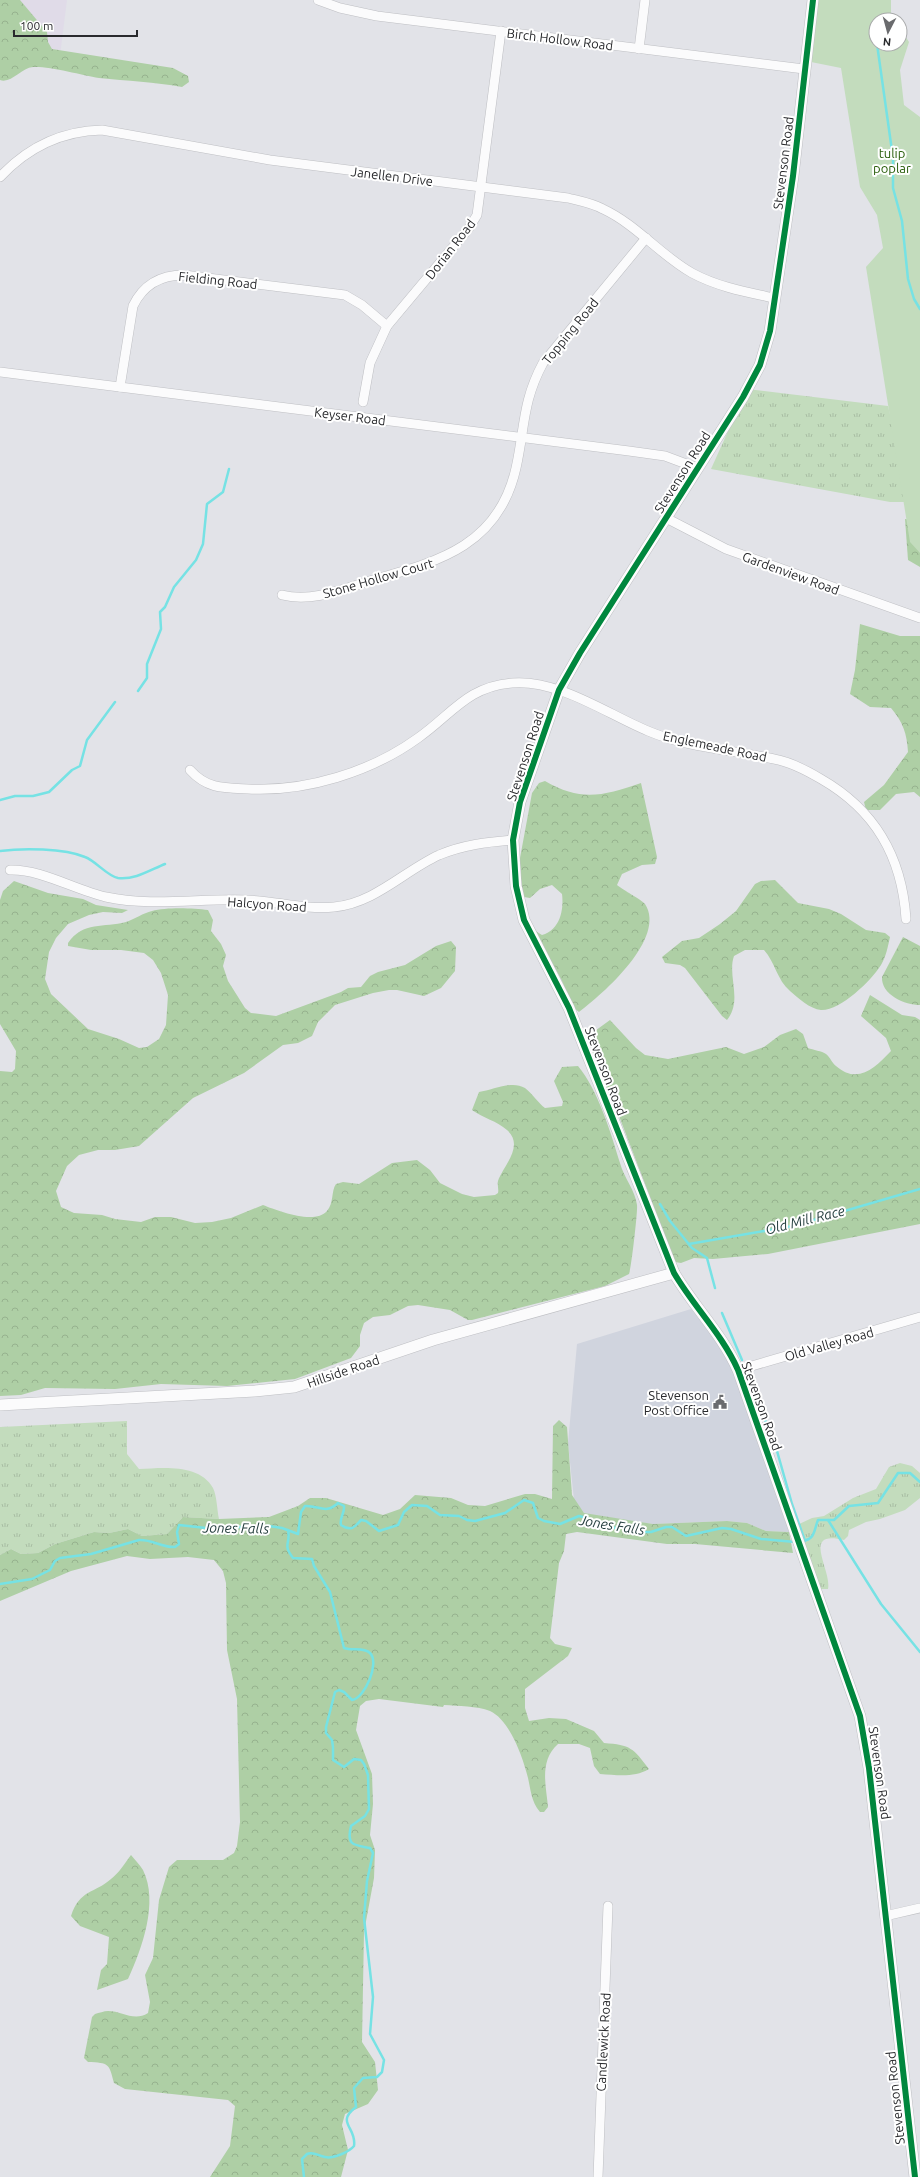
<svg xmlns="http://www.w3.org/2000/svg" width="920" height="2177" font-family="Ubuntu,sans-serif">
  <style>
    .built { fill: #d0d4de }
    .education { fill: #e0dbe8 }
    .grass { fill: url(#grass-tufts) }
    .forest { fill: url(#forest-crowns) }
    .green { fill: #c3dcbd }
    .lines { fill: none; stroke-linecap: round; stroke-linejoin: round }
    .stream { stroke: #76e2e4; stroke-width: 2.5 }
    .minor-casing { stroke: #bebfc3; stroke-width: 10 }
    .tertiary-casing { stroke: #bebfc3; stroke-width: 12 }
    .minor { stroke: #fbfbfc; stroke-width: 9 }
    .tertiary { stroke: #fbfbfc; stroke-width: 11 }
    .cycleway-casing { stroke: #fff; stroke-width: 8 }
    .cycleway { stroke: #00873e; stroke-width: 6 }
    .labels { text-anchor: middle; stroke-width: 4; stroke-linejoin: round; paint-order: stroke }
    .street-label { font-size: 13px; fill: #292a2d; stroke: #fff }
    .park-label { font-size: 13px; fill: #295e0b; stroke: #fff }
    .poi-label { font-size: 13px; fill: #292a2d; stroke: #fff; text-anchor: end }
    .water-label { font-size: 14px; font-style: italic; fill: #263f3f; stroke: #fff }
  </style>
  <defs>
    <pattern id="grass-tufts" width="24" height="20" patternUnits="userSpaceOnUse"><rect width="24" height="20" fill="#c3dcbd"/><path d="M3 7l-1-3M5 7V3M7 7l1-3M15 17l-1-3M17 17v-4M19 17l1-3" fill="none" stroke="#a8bda3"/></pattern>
    <pattern id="forest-crowns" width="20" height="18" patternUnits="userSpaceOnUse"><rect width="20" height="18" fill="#aecfa5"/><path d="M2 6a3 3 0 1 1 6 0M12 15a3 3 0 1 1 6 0" fill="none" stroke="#96b28e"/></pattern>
  </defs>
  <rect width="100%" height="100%" fill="#e2e3e8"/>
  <polygon class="built" points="691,1309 721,1346 730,1364 789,1532 766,1531 747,1523 727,1521 653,1524 596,1516 584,1513 574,1500 568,1443 577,1344"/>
  <polygon class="education" points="0,0 67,0 59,63"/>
  <g class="grass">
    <polygon points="747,389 888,406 911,502 890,502 711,469"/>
    <path d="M127 1421V1454L139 1469C162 1468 199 1463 213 1488 217 1496 217 1510 219 1519L183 1517 167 1534 142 1536 128 1529 109 1533 94 1532 55 1544 38 1553 21 1554 11 1549 0 1555V1427Z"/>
    <path d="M900 1463 912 1466 920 1473V1498L905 1510 880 1519 866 1522 849 1530 848 1536 844 1540C800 1529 832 1570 828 1589H821L797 1525 812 1518 824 1516 853 1498 876 1489 889 1467Z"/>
  </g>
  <g class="forest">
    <path d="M0 0H20L47 32 48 42 52 49 173 68 188 76 189 82 182 87C155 82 127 81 99 78 82 75 49 66 33 67 21 68 11 84 0 80Z"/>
    <polygon points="905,519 920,521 920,567 908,560"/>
    <path d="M860 624 900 636H920V797L914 792 896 794 880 810H866L864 802 884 785 908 752C907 734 903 722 891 708L870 707 850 694 855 670Z"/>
    <path d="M545 781C581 802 603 796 641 783L657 857 655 864 642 865 622 874 617 885C623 890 642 900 645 904 667 938 603 994 579 1012L574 1008 561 979 531 924 537 932 542 935C560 930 564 910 562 894L552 885 540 889 530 898 524 897 519 870 520 858 532 793 539 783Z"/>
    <path d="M775 880 798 903 829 909 841 914 866 930 885 933 890 937C888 946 886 957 881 965 871 981 840 1011 821 1010 810 1009 798 998 790 991 777 980 775 962 764 950H745L734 956C727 976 743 1000 727 1020L722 1016 685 968 680 965 665 963 662 957 682 941 699 938 720 924 736 911 755 884 761 881Z"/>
    <path d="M14 881 48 893 83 899 96 905 128 910 122 913 103 912 89 915 68 924 56 938 49 952 45 979 51 994 88 1029 119 1039 139 1048 147 1047 159 1039 166 1025 168 995 161 973 153 960 144 953 121 950H91L68 946V943C83 921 104 928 126 922 135 919 143 913 152 911 166 907 193 908 208 910L213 920 211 931 221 944 226 955 223 966 228 981 245 1008 251 1013 276 1016 341 992 348 988 361 987 370 976 378 972 405 965 436 946 451 941 456 947 455 971 441 988 424 996 397 990H389L373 993 335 1005 318 1022 312 1036 298 1043 283 1045 244 1073 193 1098 139 1146 115 1150H98L79 1155 67 1166 56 1191 61 1207 74 1213 102 1215 115 1219 141 1222 155 1217H171L195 1223 212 1222 231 1218 263 1205C278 1211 315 1225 327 1211 334 1203 331 1191 336 1184L343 1182 359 1184 392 1163 417 1160 430 1170 440 1183 462 1194 474 1197 495 1195 498 1193C499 1189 497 1185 498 1181 503 1166 525 1146 507 1130 497 1121 483 1118 472 1110L479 1092C493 1090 512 1080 525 1088 533 1094 538 1103 545 1108L562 1106 563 1102 554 1081 562 1067 578 1066C598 1090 611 1133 620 1163 624 1178 635 1190 637 1205 638 1210 631 1270 629 1274L605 1286 472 1320H468L450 1310 418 1305 408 1306 390 1315 373 1317 364 1323 360 1335V1346L351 1358 295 1379 227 1386 161 1384 115 1389 45 1388 21 1395 0 1396V1071L12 1072 15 1069 16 1051 0 1024V900L3 891Z"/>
    <path d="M903 937 920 946V1005C905 1005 881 995 882 977Z"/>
    <path d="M870 995 902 1015 915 1017 920 1020V1224L768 1254 713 1259 694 1258 681 1263 675 1262 619 1116 595 1061 588 1036 610 1020 636 1048 645 1055 668 1059 726 1047 744 1054 764 1047 780 1035 796 1029 803 1034 808 1048C813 1050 822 1051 826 1054 830 1057 832 1063 836 1066 858 1085 875 1068 891 1051L886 1038 861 1016Z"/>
    <path d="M559 1420 567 1427 572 1495 584 1513 653 1524 727 1521 747 1523 766 1531 789 1532 793 1553 695 1544H667L577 1532 566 1534 564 1551 559 1563 550 1638 555 1644 572 1648 568 1656 525 1689V1708L529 1721 549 1718 566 1719 594 1731 604 1743C631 1745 633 1748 649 1769 634 1778 617 1775 600 1774L594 1766 590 1748 579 1744H558C539 1761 546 1785 548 1807L544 1812H540C531 1801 531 1791 528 1778 523 1758 510 1720 490 1711 477 1706 458 1706 444 1705L443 1707 379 1699 366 1701 360 1706 356 1730 372 1774 373 1804 370 1835 375 1850 374 1878 364 1932 362 2042 375 2062 378 2090 368 2104 345 2114 342 2125 348 2150 341 2177H210L230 2146 235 2106 228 2100 125 2089 114 2083C109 2063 109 2063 88 2062L84 2058 92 2017 95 2014C99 2013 104 2011 108 2011 122 2011 134 2022 148 2013L150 2002 145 1975 153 1958 159 1900 169 1867 177 1860H223L234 1853 237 1846 240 1822 237 1699 227 1650 226 1583 223 1571 214 1560 188 1557 150 1559 127 1556 71 1571 0 1601V1555L11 1549 21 1554 38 1553 55 1544 94 1532 109 1533 128 1529 142 1536 167 1534 183 1517 219 1519 269 1517 298 1506 310 1498H326L383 1515 400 1509 415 1495 451 1498 468 1505 485 1506 525 1494H535L552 1499 553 1426Z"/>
    <path d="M131 1855C135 1860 140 1865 143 1870 159 1902 142 1949 128 1979L97 1990 101 1970 107 1964 109 1937 80 1926 71 1916C80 1889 94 1894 111 1879 119 1873 125 1863 131 1855Z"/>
  </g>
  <polygon class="green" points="818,0 891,0 891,13 895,20 876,20 876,44 900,44 900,28 909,42 900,70 904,105 920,117 920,553 910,542 866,267 883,248 877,215 860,187 841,68 811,62"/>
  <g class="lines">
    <g class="stream">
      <polyline points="877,44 893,158 893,188 902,221 908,279 914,299 920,309"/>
      <polyline points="138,691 147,678 147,664 161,629 160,612 165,607 174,587 196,560 203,544 207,504 223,492 229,469"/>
      <polyline points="0,800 15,796 33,796 49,792 72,770 80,766 87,740 115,702"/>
      <path d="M0 851C22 848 64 848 85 857 96 861 107 876 118 878 135 880 150 870 165 864"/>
      <polyline points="660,1204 670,1221 692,1248 707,1258 715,1288"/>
      <polyline points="689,1244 793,1226 920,1189"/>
      <polyline points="722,1313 742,1360"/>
      <polyline points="748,1375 777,1451 792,1504 805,1541"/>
      <polyline points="828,1520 881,1604 920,1652"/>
      <path d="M288 1530C291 1544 282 1544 293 1558L312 1559 314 1566 330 1592 344 1648C352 1651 364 1647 370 1653 380 1663 365 1698 352 1700L344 1692 339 1690 335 1692 326 1727V1733L332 1740 333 1747V1760L344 1767 354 1759 361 1760 364 1764 368 1775 369 1809 365 1816 351 1826C346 1846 354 1845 370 1848L373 1853 367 1881 364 1918 373 1997 370 2034 384 2060 382 2072 377 2077 363 2078 354 2088 356 2107C335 2123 357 2127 354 2146 349 2152 333 2159 325 2157 318 2156 314 2151 307 2154L302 2159 304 2177"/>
      <path d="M802 1541C815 1540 814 1530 818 1520H834L849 1506 878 1503 898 1473H910L920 1482"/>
      <path d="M0 1584 32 1579 50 1570 55 1561 60 1558 91 1554 139 1540C152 1539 162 1548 175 1547L179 1544 177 1532 179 1525 206 1528 269 1526 282 1528 298 1534 301 1512 305 1506C318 1505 326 1515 338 1503L344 1506C345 1513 339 1518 341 1525 351 1532 355 1527 361 1520L366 1521 379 1531 398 1525 404 1512 412 1505 427 1506 440 1515 459 1516 467 1520 475 1521 505 1513 524 1500 533 1503 538 1518 544 1521 560 1524 579 1516 587 1518 600 1526 616 1528 635 1526 645 1532H651L666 1527H672L686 1536 722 1528 731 1529 761 1539 795 1542"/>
    </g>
    <defs>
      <g id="minor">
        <polyline points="318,0 340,8 377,16 804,69"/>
        <polyline points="639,49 645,0"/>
        <path d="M0 177C28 147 61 131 102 130L270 160 568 198C580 201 592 203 603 209 637 225 660 255 692 273 718 287 746 292 774 298"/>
        <polyline points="0,372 629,451 665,456 697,468"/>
        <path d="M120 387 133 306C143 285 161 275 184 275L345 295 362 305 387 326"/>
        <polyline points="363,402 370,363 387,326 469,228 477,215 501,31"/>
        <polyline points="666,518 726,549 920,618"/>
        <path d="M282 595C313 603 346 588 376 579 441 561 499 544 516 468 525 428 522 402 543 363L646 238"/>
        <path d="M190 770C207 789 224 788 248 789 306 792 371 772 418 738 451 715 468 686 512 683 558 679 607 714 648 731 688 748 733 750 774 759 791 762 806 770 821 779 875 810 902 856 906 919"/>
        <path d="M10 870C41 869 75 890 106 897 152 907 201 898 247 900 276 901 305 910 334 907 375 903 404 871 439 855 463 845 487 842 513 840"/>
        <polyline points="738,1370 920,1317"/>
        <polyline points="885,1916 920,1908"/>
        <polyline points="598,2177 608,1906"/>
      </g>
      <g id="tertiary">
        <path d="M813 0 793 176 770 331 760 365 743 397 580 653 559 690 520 802 513 840 516 886 524 920 569 1008 674 1273C694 1307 722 1334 738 1370L860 1716 869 1768 915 2177"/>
        <polyline points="0,1405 255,1391 294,1387 433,1340 674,1273"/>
      </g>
    </defs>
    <use href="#minor" class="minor-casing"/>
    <use href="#tertiary" class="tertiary-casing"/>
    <use href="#minor" class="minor"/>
    <use href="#tertiary" class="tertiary"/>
    <defs>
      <path id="cycleway" d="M813 0 793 176 770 331 760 365 743 397 580 653 559 690 520 802 513 840 516 886 524 920 569 1008 674 1273C694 1307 722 1334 738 1370L860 1716 869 1768 915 2177"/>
    </defs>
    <use href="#cycleway" class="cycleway-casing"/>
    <use href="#cycleway" class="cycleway"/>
  </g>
  <defs>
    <symbol id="civic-bare" viewBox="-9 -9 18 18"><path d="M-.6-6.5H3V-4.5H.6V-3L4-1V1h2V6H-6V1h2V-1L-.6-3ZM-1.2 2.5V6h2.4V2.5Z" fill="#6a6b6e" stroke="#fff" stroke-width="2.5" paint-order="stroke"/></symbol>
  </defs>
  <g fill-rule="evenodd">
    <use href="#civic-bare" x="710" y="1392" width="20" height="20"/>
  </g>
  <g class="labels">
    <g class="street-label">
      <text transform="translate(560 39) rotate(7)" y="5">Birch Hollow Road</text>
      <text transform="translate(783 163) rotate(-83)" y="5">Stevenson Road</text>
      <text transform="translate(392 176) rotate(7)" y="5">Janellen Drive</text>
      <text transform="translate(450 249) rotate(-52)" y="5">Dorian Road</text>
      <text transform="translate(218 280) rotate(6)" y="5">Fielding Road</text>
      <text transform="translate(570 331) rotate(-51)" y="5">Topping Road</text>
      <text transform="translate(350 416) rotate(7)" y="5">Keyser Road</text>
      <text transform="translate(682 472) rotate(-58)" y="5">Stevenson Road</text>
      <text transform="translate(791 573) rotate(20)" y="5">Gardenview Road</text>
      <text transform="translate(378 578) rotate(-16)" y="5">Stone Hollow Court</text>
      <text transform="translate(715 746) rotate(12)" y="5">Englemeade Road</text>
      <text transform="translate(525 756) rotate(-72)" y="5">Stevenson Road</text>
      <text transform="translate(267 904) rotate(4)" y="5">Halcyon Road</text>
      <text transform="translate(606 1071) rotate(69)" y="5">Stevenson Road</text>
      <text transform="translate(829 1344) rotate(-16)" y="5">Old Valley Road</text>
      <text transform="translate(343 1371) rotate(-19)" y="5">Hillside Road</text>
      <text transform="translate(762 1406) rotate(70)" y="5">Stevenson Road</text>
      <text transform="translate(880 1773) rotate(82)" y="5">Stevenson Road</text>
      <text transform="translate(603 2042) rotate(-87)" y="5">Candlewick Road</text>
      <text transform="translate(895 2098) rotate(-96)" y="5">Stevenson Road</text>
    </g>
    <g class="park-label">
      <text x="892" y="158">tulip<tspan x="892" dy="15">poplar</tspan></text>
    </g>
    <g class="poi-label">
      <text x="709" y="1400">Stevenson<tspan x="709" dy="15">Post Office</tspan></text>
    </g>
    <g class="water-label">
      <text transform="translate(805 1220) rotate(-14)" y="5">Old Mill Race</text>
      <text transform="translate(612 1525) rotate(9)" y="5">Jones Falls</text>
      <text transform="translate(236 1528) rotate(1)" y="5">Jones Falls</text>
    </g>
  </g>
  <g transform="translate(888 32) rotate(186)"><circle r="19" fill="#ffffff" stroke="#a9aaab"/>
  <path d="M0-3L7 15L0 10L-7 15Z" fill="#6a6b6e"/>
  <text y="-6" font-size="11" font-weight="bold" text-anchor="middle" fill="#292a2d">N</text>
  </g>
  <path d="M14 30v6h123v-6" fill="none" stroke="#292a2d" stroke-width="2"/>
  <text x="20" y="30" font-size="12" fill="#292a2d" stroke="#ffffff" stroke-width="3" paint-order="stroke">100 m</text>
</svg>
